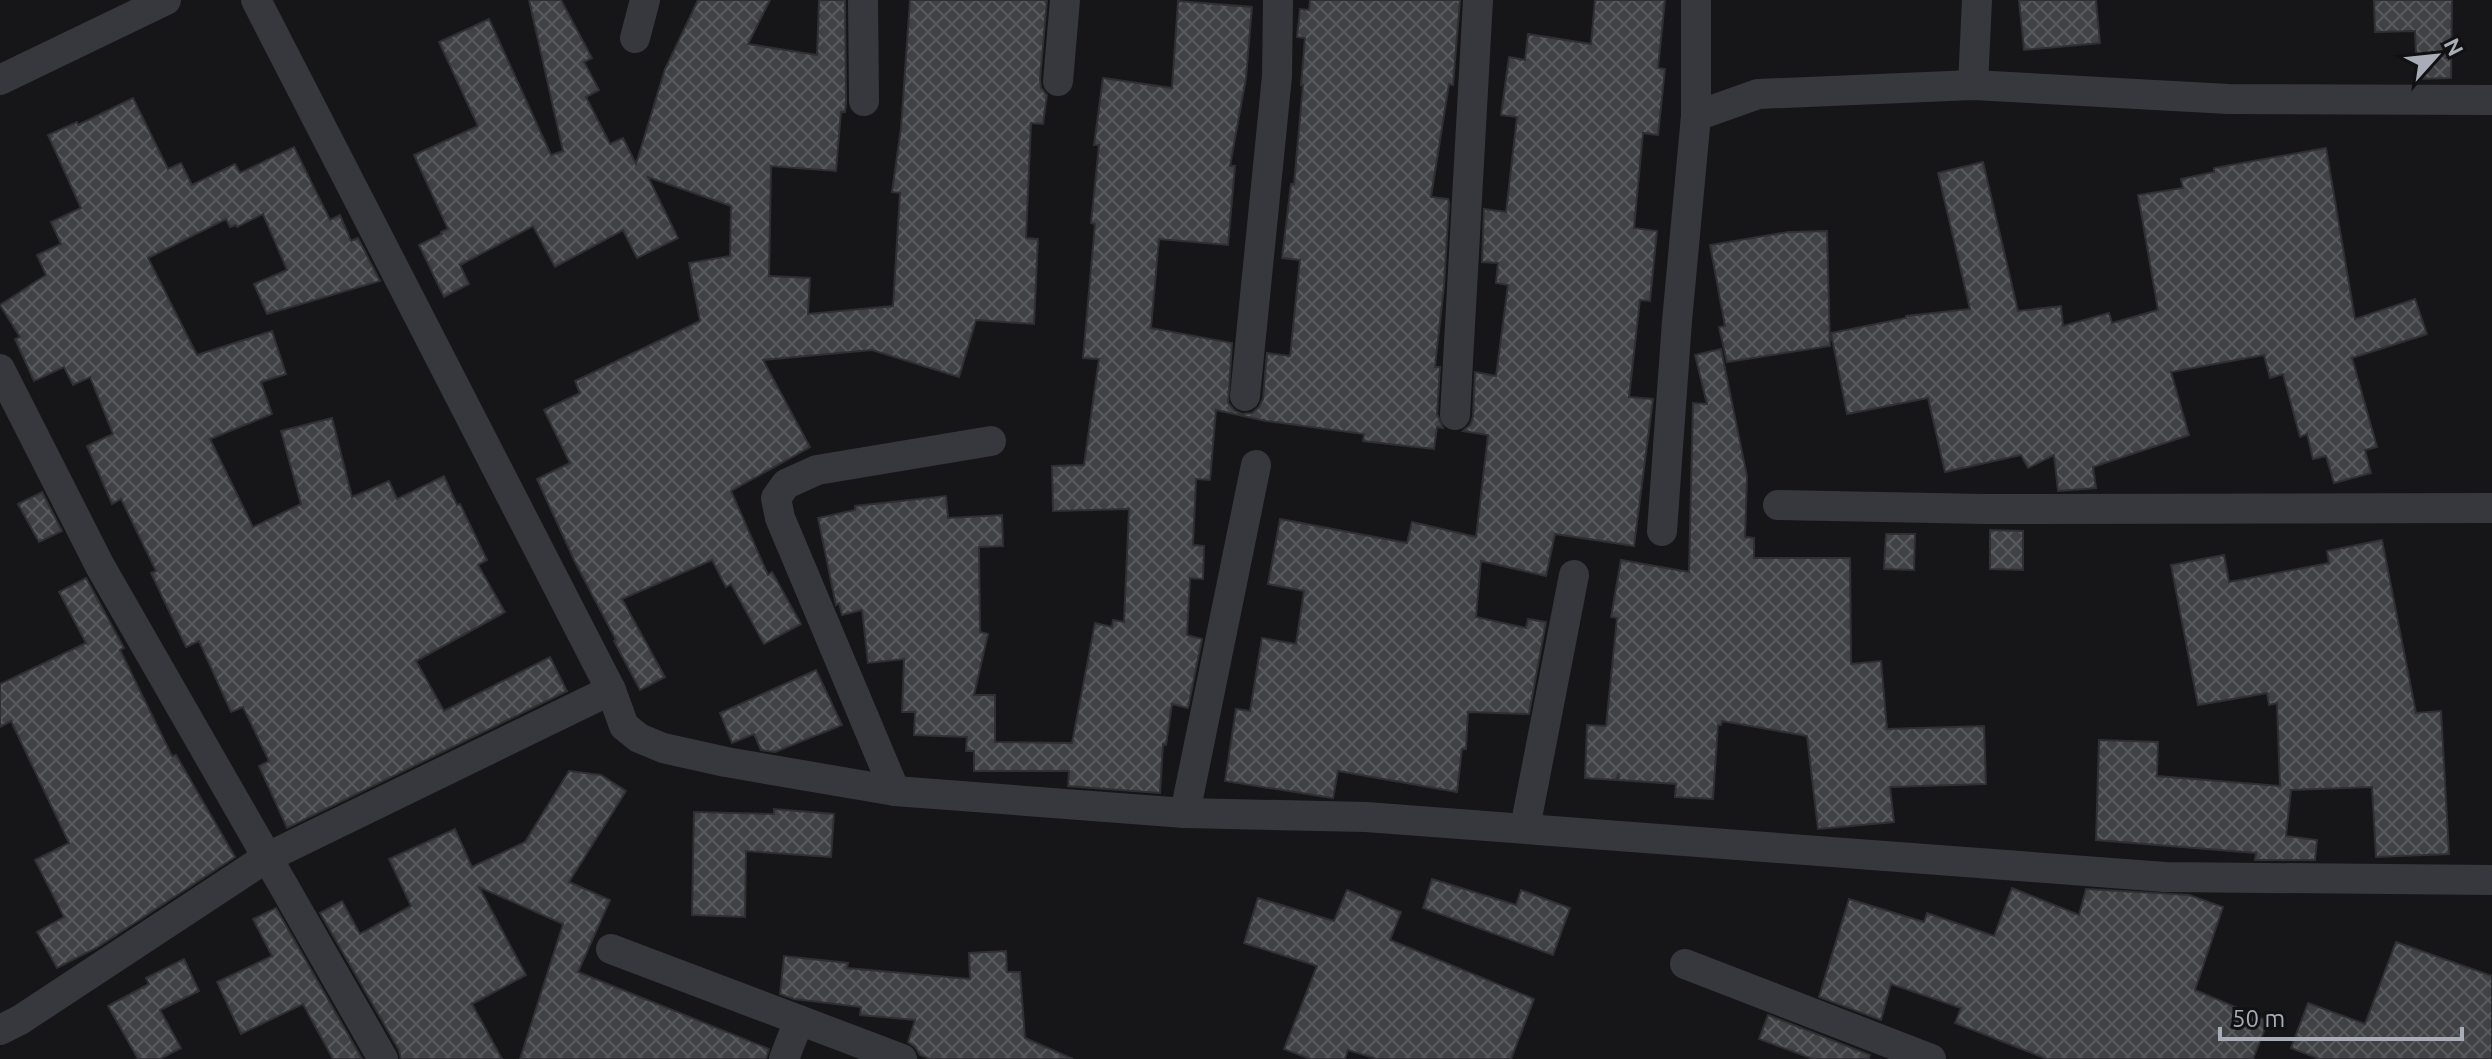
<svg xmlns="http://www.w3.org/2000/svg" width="2492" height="1059" font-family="Ubuntu,sans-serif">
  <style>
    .building { fill: url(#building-cross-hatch); stroke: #303034; stroke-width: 2 }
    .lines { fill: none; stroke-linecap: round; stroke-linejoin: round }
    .street { stroke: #37383d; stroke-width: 30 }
  </style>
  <defs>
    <pattern id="building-cross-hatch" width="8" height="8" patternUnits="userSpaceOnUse" patternTransform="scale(2)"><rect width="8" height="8" fill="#404145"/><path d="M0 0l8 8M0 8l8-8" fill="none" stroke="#595a5e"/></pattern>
  </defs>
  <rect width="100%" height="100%" fill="#161618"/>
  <g class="building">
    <polygon points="529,0 561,0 592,58 584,62 599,90 586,97 610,144 623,138 636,164 665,69 698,0 770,0 748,44 817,55 819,0 845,0 846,103 845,112 841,112 836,171 771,166 769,276 810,278 808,314 893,306 900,193 892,192 901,128 910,0 1047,0 1040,79 1041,88 1047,95 1043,124 1031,123 1026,238 1038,239 1034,324 976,320 959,377 872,350 763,360 810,447 731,491 768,575 772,572 801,624 764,644 731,584 726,587 712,560 622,599 665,677 640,690 614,641 616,640 575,562 537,479 570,463 544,410 580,393 575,381 700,321 689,263 730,256 731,206 648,177 678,238 637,258 623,230 555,267 533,226 460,265 469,284 444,297 419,245 442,234 441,232 448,229 414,155 478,126 439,42 489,19 551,155 563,151"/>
    <polygon points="1310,0 1460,0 1453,85 1449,84 1431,197 1448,199 1449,203 1444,286 1435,367 1440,367 1437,414 1443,428 1437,427 1434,449 1363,441 1364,434 1266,421 1216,410 1210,480 1196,479 1193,545 1204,546 1203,579 1190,578 1187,635 1202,639 1188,708 1172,704 1166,745 1163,744 1160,793 1068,786 1069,771 974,771 974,751 966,751 967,737 914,735 915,712 902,712 904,659 868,663 862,610 842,615 839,603 836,605 818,518 855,510 855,506 946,496 948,518 1002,515 1003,546 979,547 980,632 988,634 974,695 995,695 995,742 1072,743 1095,623 1112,627 1113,620 1124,622 1129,509 1053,511 1052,466 1084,465 1099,359 1083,358 1095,224 1091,223 1099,145 1094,145 1103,78 1172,88 1178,1 1252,7 1246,78 1230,166 1235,166 1228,245 1159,239 1151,328 1232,343 1228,403 1235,411 1242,414 1252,413 1259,407 1263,399 1267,353 1290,356 1300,260 1282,258 1291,184 1294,184 1303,85 1301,85 1305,38 1297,37 1300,9 1309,10"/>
    <polygon points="1595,0 1665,0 1658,68 1665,69 1658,135 1643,133 1634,228 1657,231 1650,301 1640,300 1629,397 1653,399 1634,546 1555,534 1546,576 1481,561 1476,617 1526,628 1528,619 1546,622 1529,714 1468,712 1466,749 1462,749 1457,792 1338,771 1333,798 1225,781 1236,709 1250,711 1262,638 1296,644 1304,591 1268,584 1280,519 1407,543 1412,522 1476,537 1488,435 1463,431 1470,425 1473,417 1475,372 1496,376 1508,285 1496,283 1498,263 1482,262 1484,209 1506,212 1517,117 1501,115 1509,57 1525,60 1528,34 1591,44"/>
    <polygon points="2019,0 2096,0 2100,43 2024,50"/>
    <polygon points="2374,0 2452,0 2451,78 2417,79 2415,31 2375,32"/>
    <polygon points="133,98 168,169 181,163 192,185 235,164 240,173 294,147 330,220 340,215 351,241 358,238 380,281 267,314 254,284 287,270 263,214 237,227 236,225 230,227 226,219 148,258 197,355 272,331 286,374 261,382 272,414 210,439 253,527 301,504 281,431 332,418 352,497 389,481 397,499 444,476 457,505 460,504 487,560 478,565 505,612 416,661 444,711 550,657 567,691 287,828 259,766 269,761 243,707 231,712 199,641 186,647 151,573 156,571 121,499 112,504 87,446 113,434 90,377 73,385 64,367 34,381 15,339 20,337 0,305 46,275 37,255 61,244 51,222 81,208 48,135 77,122 78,125"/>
    <polygon points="2326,148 2355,319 2415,299 2427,334 2352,358 2377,447 2365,450 2371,473 2334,483 2326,456 2313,459 2307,434 2300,437 2283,374 2270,378 2264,355 2171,372 2189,435 2093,467 2096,488 2058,491 2054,455 2028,468 2021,455 1945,472 1928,398 1847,414 1831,333 1906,318 1906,316 1970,309 1938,173 1983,162 2018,311 2061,306 2063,326 2109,313 2112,323 2158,310 2138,195 2183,188 2181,179 2214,172 2214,168"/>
    <polygon points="1827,231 1830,346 1727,362 1719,327 1725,326 1710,245 1788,232"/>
    <polygon points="1721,349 1747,476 1745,537 1754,538 1754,558 1850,558 1851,664 1881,661 1887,729 1984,726 1986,784 1890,787 1894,822 1818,829 1807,736 1722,721 1721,725 1718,725 1713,799 1675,797 1676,784 1618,780 1619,773 1616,780 1585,778 1587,725 1606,726 1617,618 1611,617 1621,560 1689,572 1693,403 1707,404 1695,355"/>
    <polygon points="42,492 62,531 39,542 18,504"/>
    <polygon points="1990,530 2023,531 2023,570 1990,569"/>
    <polygon points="1886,534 1915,534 1914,570 1884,569"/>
    <polygon points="2382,540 2416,713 2441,711 2449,854 2376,857 2372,787 2291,790 2286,836 2317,840 2315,860 2255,860 2256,853 2096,840 2099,740 2158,742 2157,776 2280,786 2277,703 2269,705 2267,693 2198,705 2171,565 2224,555 2229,582 2329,563 2327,551"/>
    <polygon points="86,578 124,648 120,650 172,756 176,755 235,857 98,947 57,968 37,932 64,917 35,860 69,843 11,721 0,727 0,684 86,643 59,592"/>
    <polygon points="816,670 842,725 775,752 761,750 754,734 732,743 720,713"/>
    <polygon points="569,771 601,775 626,791 569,882 610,900 578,972 769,1049 766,1059 520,1059 563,924 479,887 526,975 472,1004 502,1059 401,1059 399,1050 320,913 342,901 360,934 411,906 389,859 455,829 472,867 525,842"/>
    <polygon points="774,809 834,814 831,857 746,851 745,917 692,915 694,812 774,814"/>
    <polygon points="1432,879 1516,905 1521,890 1570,908 1553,955 1423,908"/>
    <polygon points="2012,888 2079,915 2086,889 2189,895 2223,907 2195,990 2268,1021 2253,1059 2047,1059 1955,1023 1961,1008 1891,984 1881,1020 1819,997 1849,899 1924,922 1927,913 1994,936"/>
    <polygon points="1347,890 1401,912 1390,940 1534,999 1511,1059 1377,1059 1348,1050 1345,1059 1310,1059 1284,1049 1317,966 1244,943 1258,898 1334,921"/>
    <polygon points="276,908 362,1059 333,1059 303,1004 241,1034 217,982 272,956 253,919"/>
    <polygon points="2396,942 2492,976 2492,1059 2319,1059 2291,1048 2308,1003 2365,1024"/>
    <polygon points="1006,951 1007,972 1020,972 1025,1038 1073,1059 930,1059 920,1055 915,1047 908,1042 915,1020 860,1015 861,1007 794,999 780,994 784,956 848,963 847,968 970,979 969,953"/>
    <polygon points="184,959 199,991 160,1010 181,1048 160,1059 138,1059 108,1006 149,984 146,978"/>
    <polygon points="1768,1015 1870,1055 1869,1059 1813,1059 1759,1039"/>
  </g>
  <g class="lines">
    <g class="street">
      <polyline points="256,0 611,690 624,726 639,738 663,748 726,762 895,791 1185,813 1366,817 2165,877 2492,880"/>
      <polyline points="863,0 864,101"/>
      <polyline points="635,38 645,0"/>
      <polyline points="0,80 166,0"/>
      <polyline points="1058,81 1065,0"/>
      <polyline points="1973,85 1977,0"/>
      <polyline points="1696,116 1758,94 1973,85 2228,99 2492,100"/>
      <polyline points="0,369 100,566 383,1059"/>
      <polyline points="1245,396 1277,76 1278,0"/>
      <polyline points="1455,415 1478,0"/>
      <polyline points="1778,505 1985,509 2492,508"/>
      <polyline points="1662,531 1677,321 1696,116 1696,0"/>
      <polyline points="895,791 780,518 776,498 786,484 817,470 991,441"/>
      <polyline points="1185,813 1256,465"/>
      <polyline points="1525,828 1574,575"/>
      <polyline points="611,949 902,1059"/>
      <polyline points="1685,964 1931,1059"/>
      <polyline points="0,1030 20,1020 266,858 611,690"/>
      <polyline points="784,1059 799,1020"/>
    </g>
  </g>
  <g transform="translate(2436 56) rotate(63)" stroke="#111113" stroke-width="6" paint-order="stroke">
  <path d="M0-6L14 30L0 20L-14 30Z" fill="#a8adb8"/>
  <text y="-12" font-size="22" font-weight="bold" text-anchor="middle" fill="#a8adb8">N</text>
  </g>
  <path d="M2220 1027v12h242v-12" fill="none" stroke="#a8adb8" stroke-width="4"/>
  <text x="2232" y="1027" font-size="24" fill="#a8adb8" stroke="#111113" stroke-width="6" paint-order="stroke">50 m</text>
</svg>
